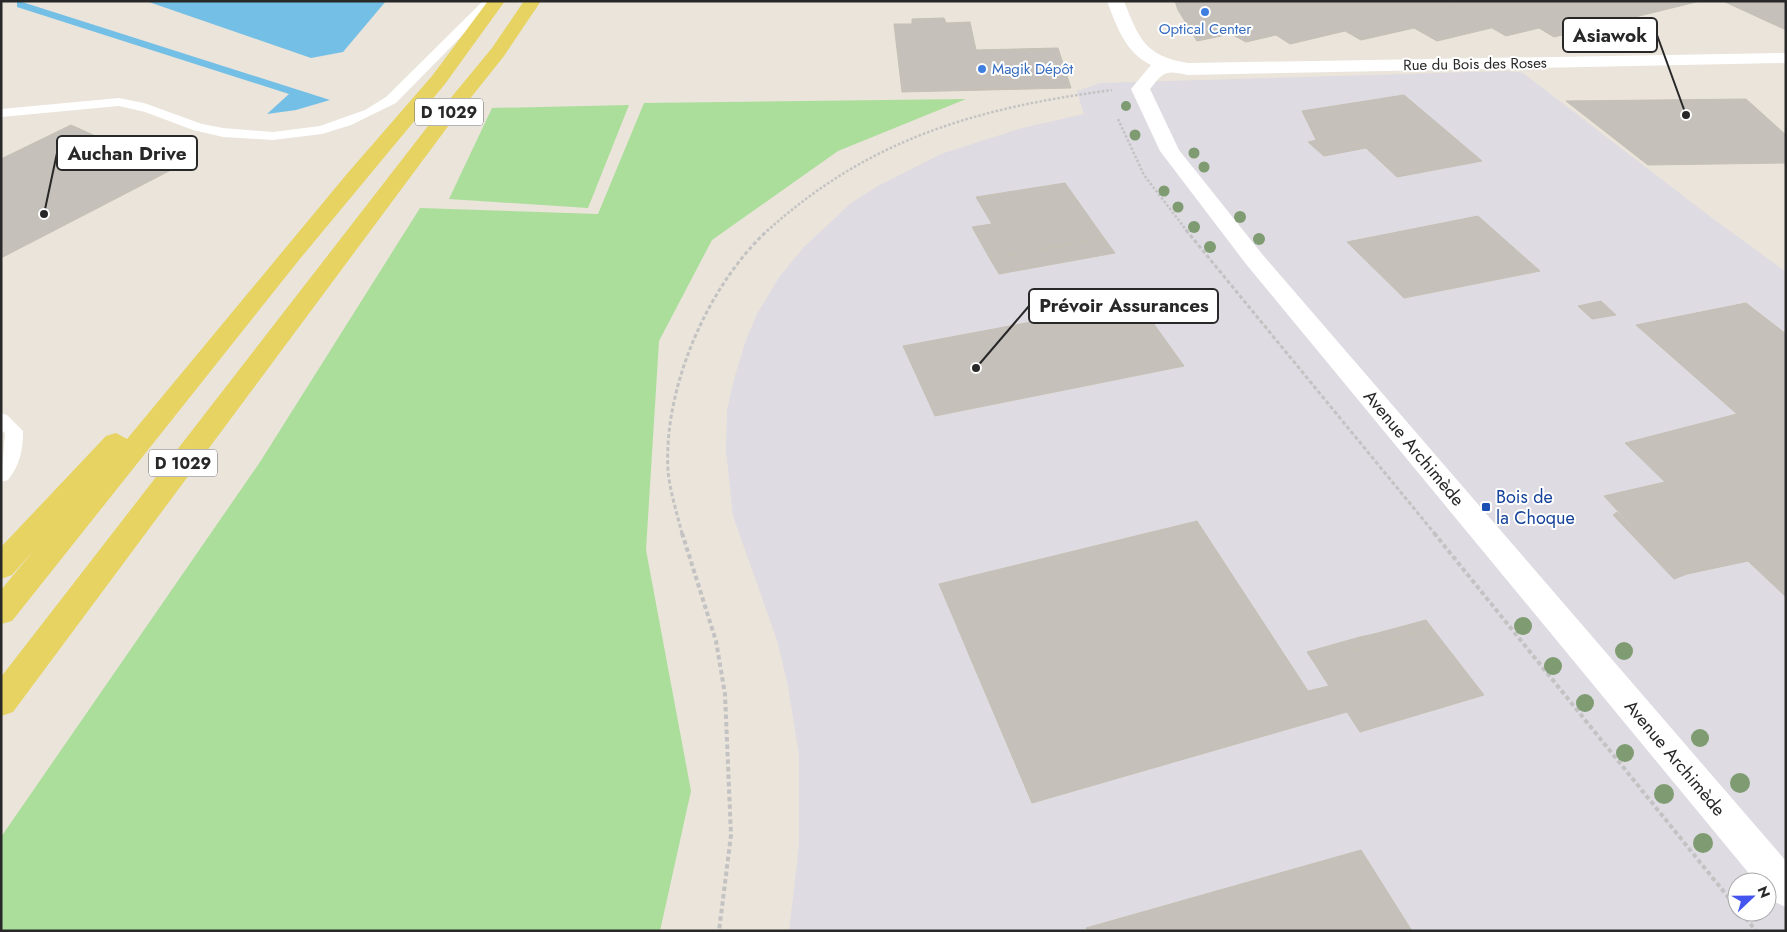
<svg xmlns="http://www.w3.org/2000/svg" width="1787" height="932" font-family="Jost,sans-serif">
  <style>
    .industrial { fill: #dedbe2; fill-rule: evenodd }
    .green { fill: #abde9a }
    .water { fill: #73bfe6 }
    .building { fill: #c5c1ba; stroke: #c5c0b4 }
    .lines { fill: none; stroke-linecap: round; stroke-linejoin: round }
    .path-far2 { stroke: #c3c3c3; stroke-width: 2.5; stroke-dasharray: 2.5 2; stroke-linecap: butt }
    .path-far1 { stroke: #c3c3c3; stroke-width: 3; stroke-dasharray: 4 2.5; stroke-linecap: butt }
    .path { stroke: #c3c3c3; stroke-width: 4; stroke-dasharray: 4.5 3; stroke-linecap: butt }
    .service { fill: #fff; fill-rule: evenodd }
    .minor { fill: #fff; fill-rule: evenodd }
    .primary { fill: #e7d362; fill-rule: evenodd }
    .tree { fill: #7e9b72 }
    .shop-dot { fill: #3f7fe0; stroke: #fff; stroke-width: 2 }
    .transit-dot { fill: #1a4fb4; stroke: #fff; stroke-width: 2 }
    .labels { text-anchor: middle; stroke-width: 4; stroke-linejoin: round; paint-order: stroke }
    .far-shop-label { font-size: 15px; fill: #366cbe; stroke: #fff }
    .far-street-label { font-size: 15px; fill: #282828; stroke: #fff }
    .shield { fill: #fff; stroke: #686868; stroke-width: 1 }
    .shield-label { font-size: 16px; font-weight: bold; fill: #282828 }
    .street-label { font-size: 18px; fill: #282828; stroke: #fff }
    .transit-label { font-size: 18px; fill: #164399; stroke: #fff; text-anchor: start }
    .leader { fill: none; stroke: #282828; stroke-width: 2 }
    .callout-dot { fill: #282828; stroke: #fff; stroke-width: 2 }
    .callout { fill: #fff; stroke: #282828; stroke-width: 2 }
    .callout-label { font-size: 19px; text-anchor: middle; font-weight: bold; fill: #282828 }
  </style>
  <rect width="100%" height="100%" fill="#eae4da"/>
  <path class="industrial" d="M1508 71 1523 73 1708 215 1786 272V931H789L799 846V755L788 686 777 640 733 516 726 450 727 410 734 379 745 343 757 314 780 276 804 247 851 203 878 186 941 154 1022 128 1084 114 1077 91 1100 83ZM1737 882H1767V912H1737Z"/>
  <g class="green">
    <polygon points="966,99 838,151 712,240 659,341 646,550 691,791 660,931 1,931 1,837 260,462 420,208 598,214 644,103"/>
    <polygon points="629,105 588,208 449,199 492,108"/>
  </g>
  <g class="water">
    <polygon points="17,1 19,1 330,100 296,110 267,114 289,94 17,7"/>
    <polygon points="146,1 386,1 343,52 311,58"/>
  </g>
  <g class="building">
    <polygon points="1175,1 1445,1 1491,28 1437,41 1414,28 1361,40 1345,31 1290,44 1276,35 1246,42 1231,34 1197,41 1178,10"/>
    <polygon points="1445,1 1700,1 1554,37 1539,28 1506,36"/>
    <polygon points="1723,1 1786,1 1786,30"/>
    <polygon points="944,18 946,23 970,22 976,50 1058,48 1071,88 902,92 894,24 912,24 912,19"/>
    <polygon points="1404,95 1482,161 1397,177 1366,148 1324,156 1302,111"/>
    <polygon points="1746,99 1786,135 1786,163 1648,165 1566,101"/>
    <polygon points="71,125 171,170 1,258 1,159"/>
    <polygon points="1317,140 1324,156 1308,142"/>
    <polygon points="1065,183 1104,238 990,259 972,227 992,224 976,197"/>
    <polygon points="1478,216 1540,271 1404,298 1347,242"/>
    <polygon points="1104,238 1115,253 999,274 990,259"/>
    <polygon points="1601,301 1616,315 1592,319 1578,306"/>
    <polygon points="1138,302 1184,366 935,416 903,346"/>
    <polygon points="1746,303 1786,334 1786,597 1748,561 1687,574 1666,552 1657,554 1604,496 1665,482 1625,443 1737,414 1636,325"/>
    <polygon points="1617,512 1657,554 1666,552 1687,574 1674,579 1613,515"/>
    <polygon points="1197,521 1308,691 1329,686 1313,661 1360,648 1360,637 1374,634 1385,641 1432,628 1484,695 1360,732 1347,712 1032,803 939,584"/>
    <polygon points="1426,620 1432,628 1385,641 1374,634"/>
    <polygon points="1360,637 1360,648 1313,661 1307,652"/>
    <polygon points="1361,850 1412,931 1088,931 1086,928"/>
  </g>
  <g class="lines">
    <g class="path-far2">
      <polyline points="1118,119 1144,175 1187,231"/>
      <path d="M767 231C870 138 977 108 1112 90"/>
    </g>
    <g class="path-far1">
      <polyline points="1186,230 1435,534"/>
      <path d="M682 534C677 513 670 492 668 471 663 388 708 285 768 230"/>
    </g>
    <g class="path">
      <polyline points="682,533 716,641 725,694 731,835 719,931"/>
      <polyline points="1434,533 1737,908"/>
      <polyline points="1741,912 1756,931"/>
    </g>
    <g class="service">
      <polygon points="483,1 496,1 396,103 351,125 322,134 273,140 223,137 193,130 145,112 119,106 1,117 1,109 119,98 144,103 202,124 223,128 273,132 320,126 365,110 386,97"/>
      <path d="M1 413 7 415 23 431C23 450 20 465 8 480L1 482 5 433 1 430Z"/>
    </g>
    <path class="minor" d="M1107 1H1124C1139 39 1145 56 1188 63L1786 53V63L1188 75C1165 70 1164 71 1150 89L1179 150 1262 254 1786 861V907C1771 901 1767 898 1767 882H1756L1246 264 1160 151 1131 89 1151 65C1125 52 1117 27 1107 1Z"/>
    <g class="primary">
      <polygon points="488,1 505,1 445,84 299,260 12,621 1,624 1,590 34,550 12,575 1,579 1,547 106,436 116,433 127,439 346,175 432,76"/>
      <polygon points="524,1 541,1 504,56 449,125 13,712 1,716 1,677 435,117 492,48"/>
    </g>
  </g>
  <g class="tree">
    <circle cx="1126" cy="106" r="5"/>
    <circle cx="1135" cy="135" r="5.5"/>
    <circle cx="1194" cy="153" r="5.5"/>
    <circle cx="1204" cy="167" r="5.5"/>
    <circle cx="1164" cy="191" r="5.5"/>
    <circle cx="1178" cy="207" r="5.5"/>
    <circle cx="1240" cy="217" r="6"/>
    <circle cx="1194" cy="227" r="6"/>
    <circle cx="1259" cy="239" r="6"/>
    <circle cx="1210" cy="247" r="6"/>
    <circle cx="1523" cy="626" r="9"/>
    <circle cx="1624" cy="651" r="9"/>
    <circle cx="1553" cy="666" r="9"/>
    <circle cx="1585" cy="703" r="9"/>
    <circle cx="1700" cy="738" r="9"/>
    <circle cx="1625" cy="753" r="9"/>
    <circle cx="1740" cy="783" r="10"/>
    <circle cx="1664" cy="794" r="10"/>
    <circle cx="1703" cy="843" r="10"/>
  </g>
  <g class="shop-dot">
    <circle cx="1205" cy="12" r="5"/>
    <circle cx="982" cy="69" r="5"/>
  </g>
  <rect class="transit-dot" x="1481" y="502" width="10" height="10" rx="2.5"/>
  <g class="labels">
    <g class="far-shop-label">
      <text x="1205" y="34">Optical Center</text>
      <text x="992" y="74" text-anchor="start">Magik Dépôt</text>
    </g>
    <g class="far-street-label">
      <text transform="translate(1475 64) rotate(-1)" y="5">Rue du Bois des Roses</text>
    </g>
    <g class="shield">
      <rect x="415" y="98.5" width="68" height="27" rx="4"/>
      <rect x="149" y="449.5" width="68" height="27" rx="4"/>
    </g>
    <g class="shield-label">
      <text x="449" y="118">D 1029</text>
      <text x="183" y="469">D 1029</text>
    </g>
    <g class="street-label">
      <text transform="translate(1414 448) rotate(50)" y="6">Avenue Archimède</text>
      <text transform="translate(1675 758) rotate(50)" y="6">Avenue Archimède</text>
    </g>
    <g class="transit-label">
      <text x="1496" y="503">Bois de<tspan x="1496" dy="21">la Choque</tspan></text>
    </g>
  </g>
  <path class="leader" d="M1686 115L1657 35M44 214L57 153M976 368L1029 306"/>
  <g class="callout-dot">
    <circle cx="1686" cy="115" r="5"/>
    <circle cx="44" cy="214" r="5"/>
    <circle cx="976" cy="368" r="5"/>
  </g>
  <g class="callout">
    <rect x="1563" y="18" width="94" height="34" rx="5"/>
    <rect x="57" y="136" width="140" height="34" rx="5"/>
    <rect x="1029" y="289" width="189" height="34" rx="5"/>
  </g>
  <g class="callout-label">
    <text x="1610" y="42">Asiawok</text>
    <text x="127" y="160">Auchan Drive</text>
    <text x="1124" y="312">Prévoir Assurances</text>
  </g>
  <rect width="1787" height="932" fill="none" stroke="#282828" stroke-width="5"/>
  <g transform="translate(1752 897) rotate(68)"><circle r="24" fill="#ffffff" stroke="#a9a9a9"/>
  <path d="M0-4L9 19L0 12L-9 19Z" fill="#4355ee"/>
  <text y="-8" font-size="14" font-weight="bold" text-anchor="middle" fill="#282828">N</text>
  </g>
</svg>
